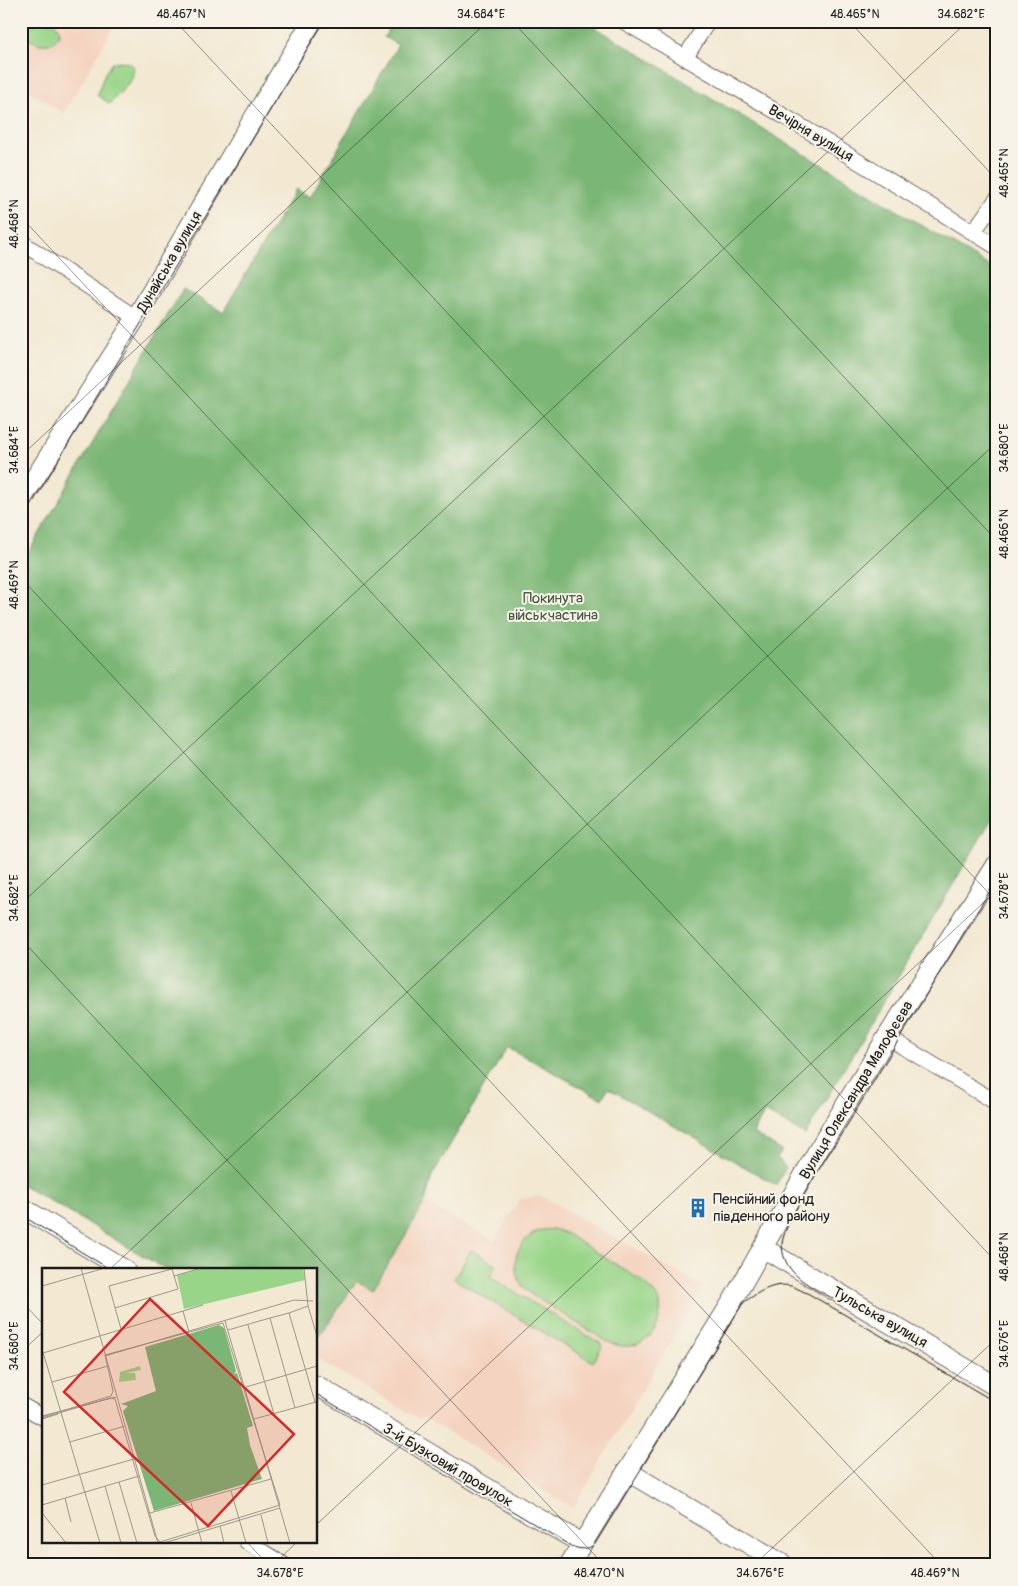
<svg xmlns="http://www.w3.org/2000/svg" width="1018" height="1586" font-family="Pangolin,sans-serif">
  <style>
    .built { fill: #f4d3c0 }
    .green { fill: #99d589; stroke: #5a7852 }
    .forest { fill: #7ab675; stroke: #4b6948 }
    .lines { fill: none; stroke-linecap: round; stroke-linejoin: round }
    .minor-casing { stroke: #67635b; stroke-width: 17 }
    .tertiary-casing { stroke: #67635b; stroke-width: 21 }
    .minor { stroke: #fff; stroke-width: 15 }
    .tertiary { stroke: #fff; stroke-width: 19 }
    .tram { stroke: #1c1c1c; stroke-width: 1 }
    .ticks { fill: none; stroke: #1c1c1c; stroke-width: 1; stroke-opacity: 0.45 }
    .labels { text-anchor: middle; stroke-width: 4; stroke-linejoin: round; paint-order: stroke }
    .street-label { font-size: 15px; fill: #1c1c1c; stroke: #f7f3e8 }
    .park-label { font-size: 15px; fill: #42543d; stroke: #f7f3e8 }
    .poi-label { font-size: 15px; fill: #1c1c1c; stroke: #f7f3e8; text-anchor: start }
    .inset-road { fill: none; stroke: #9d9689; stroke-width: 1 }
    .view { fill: #d62828; fill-opacity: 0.15; stroke: #d62828; stroke-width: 2.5 }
    .inset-edge { fill: none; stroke: #1c1c1c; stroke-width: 2.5 }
    .neatline { fill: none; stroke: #1c1c1c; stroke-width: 2 }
    .ticks-label { font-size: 12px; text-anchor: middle; fill: #1c1c1c }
  </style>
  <rect width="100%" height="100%" fill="#f7f3e8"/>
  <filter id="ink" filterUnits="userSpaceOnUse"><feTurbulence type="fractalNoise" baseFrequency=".02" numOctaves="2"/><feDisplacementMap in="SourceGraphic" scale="10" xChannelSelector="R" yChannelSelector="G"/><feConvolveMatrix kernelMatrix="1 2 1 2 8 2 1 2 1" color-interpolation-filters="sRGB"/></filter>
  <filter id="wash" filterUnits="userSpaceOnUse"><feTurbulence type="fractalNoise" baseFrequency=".0096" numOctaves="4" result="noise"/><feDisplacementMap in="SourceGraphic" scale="20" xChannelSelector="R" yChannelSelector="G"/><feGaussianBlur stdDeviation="1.12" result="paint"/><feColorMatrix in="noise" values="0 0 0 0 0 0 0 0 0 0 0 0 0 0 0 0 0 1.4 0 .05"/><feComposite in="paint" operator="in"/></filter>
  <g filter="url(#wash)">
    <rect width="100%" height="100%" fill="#f3e8d1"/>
    <g class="built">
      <polygon points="21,21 117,21 64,113 21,86"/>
      <polygon points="997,205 997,236 983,228"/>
      <polygon points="541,1196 703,1287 573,1508 423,1417 420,1420 316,1358 316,1341 358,1281 373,1290 425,1202 494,1241 520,1199"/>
    </g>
    <g class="green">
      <path d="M40 21 54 22 60 31C55 50 38 46 26 37L27 30Z"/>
      <polygon points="121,61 129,63 134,67 132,79 110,104 97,95 105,73 112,63"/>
      <path d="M554 1229 567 1234 642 1281C649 1287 656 1293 659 1302 664 1320 652 1341 634 1345 625 1348 616 1345 608 1342L532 1295C528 1291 524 1288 521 1284 509 1264 517 1240 539 1231 543 1229 549 1230 554 1229Z"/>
      <polygon points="471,1250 496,1265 490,1277 603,1345 593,1362 454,1279"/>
    </g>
    <polygon class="forest" points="394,21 585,21 997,271 997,810 805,1135 765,1112 753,1133 782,1151 777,1157 786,1168 776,1185 608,1088 602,1099 507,1047 432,1176 425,1202 373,1290 357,1281 316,1341 316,1270 167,1270 21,1184 21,565 183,289 223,312 296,189 310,197 398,45 384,37"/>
  </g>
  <g filter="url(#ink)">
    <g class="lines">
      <defs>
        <g id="minor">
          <polyline points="623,21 804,128 997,247"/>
          <polyline points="685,58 708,21"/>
          <polyline points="973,232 997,199"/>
          <polyline points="21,242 136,318"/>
          <polyline points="887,1037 997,1103"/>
          <polyline points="21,1405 44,1418"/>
          <polyline points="247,1542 284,1565"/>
        </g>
        <g id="tertiary">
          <polyline points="21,500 136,318 231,156 312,21"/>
          <polyline points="21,1207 125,1270"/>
          <polyline points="763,1248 997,1387"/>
          <polyline points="316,1385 522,1509 581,1543"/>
          <polyline points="627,1471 784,1565"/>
          <polyline points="569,1565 733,1300 820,1147 887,1037 997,864"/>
        </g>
      </defs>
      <use href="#minor" class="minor-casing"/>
      <use href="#tertiary" class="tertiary-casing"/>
      <use href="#minor" class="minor"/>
      <use href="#tertiary" class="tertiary"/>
      <g class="tram">
        <polyline points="21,522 302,57 325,21"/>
        <polyline points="21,1215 111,1270"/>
        <path d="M834 1299C812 1287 783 1275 782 1245 782 1222 835 1145 849 1122 898 1041 947 960 997 879"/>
        <path d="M316 1394 571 1546C581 1550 587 1550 595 1544L743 1303C757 1293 773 1282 791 1286 797 1288 804 1292 809 1294L997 1403"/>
      </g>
    </g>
  </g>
  <path class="ticks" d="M175 21 997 902M512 21 997 541M849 21 997 180M21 217 997 1263M21 456 488 21M21 578 941 1565M21 904 968 21M21 939 604 1565M109 1270 997 442M21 1301 44 1325M21 1352 44 1331M316 1525 997 890M247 1542 268 1565M273 1565 297 1542M754 1565 997 1338"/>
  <defs>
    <symbol id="building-bare" viewBox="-9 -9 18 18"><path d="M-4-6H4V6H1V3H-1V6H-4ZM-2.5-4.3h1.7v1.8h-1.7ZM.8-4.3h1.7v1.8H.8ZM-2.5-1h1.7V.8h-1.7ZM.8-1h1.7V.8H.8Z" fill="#1f6fb2" stroke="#f7f3e8" stroke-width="2.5" paint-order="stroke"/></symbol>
  </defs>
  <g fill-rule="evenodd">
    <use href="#building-bare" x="684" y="1194" width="28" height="28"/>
  </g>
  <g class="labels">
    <g class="street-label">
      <text transform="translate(811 133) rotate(31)" y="5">Вечірня вулиця</text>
      <text transform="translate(169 262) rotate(-60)" y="5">Дунайська вулиця</text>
      <text transform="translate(856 1090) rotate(-59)" y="5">Вулиця Олександра Малофєєва</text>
      <text transform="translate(880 1317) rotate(30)" y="5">Тульська вулиця</text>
      <text transform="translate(448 1465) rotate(31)" y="5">3-й Бузковий провулок</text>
    </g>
    <g class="park-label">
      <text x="553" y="603">Покинута<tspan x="553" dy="17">військчастина</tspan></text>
    </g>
    <g class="poi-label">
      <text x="713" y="1204">Пенсійний фонд<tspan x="713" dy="17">південного району</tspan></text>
    </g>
  </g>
  <g transform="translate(42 1268)">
    <rect width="275" height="275" fill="#f3e8d1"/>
    <path d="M160 0H261L263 12 142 41 135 7ZM98 98 99 102 84 105H93L94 112 77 114 78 104Z" fill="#99d589"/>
    <path d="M177 57 182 60 194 103 192 106 195 105 211 158 205 160 208 177 220 211 112 243 81 143 86 138 79 136 114 123 103 79Z" fill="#7ab675"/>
    <path class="inset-road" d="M39 0 116 275M262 0 266 38 275 68M132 8 159 0M0 18 63 0M266 38 247 45 273 134M73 40 136 21 130 1M141 43 147 64M247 45 228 50 253 140M183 53 248 275M206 57 232 146M79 61 67 18 130 1M186 62 228 50M0 81 58 275M1 85 161 37M63 88 252 32 271 33M10 114 66 98M204 119 275 98M0 148 74 129M0 149 69 128 71 123 63 87 181 55 238 237 118 274 113 268 73 131 68 130 0 150M0 151 16 146M212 151 274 134M28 174 83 158M77 214 95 275M0 217 92 191M63 218 79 275M189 223 204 275M23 230 29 254M149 235 160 275M0 237 97 208M0 245 24 275M108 245 229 211M219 247 226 275M178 258 182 275M122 275 238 240"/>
    <path class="view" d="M108 31 252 166 166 258 22 124Z"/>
    <rect width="275" height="275" class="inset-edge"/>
  </g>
  <rect width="1018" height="1586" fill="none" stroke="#f7f3e8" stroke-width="55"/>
  <rect x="28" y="28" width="962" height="1530" class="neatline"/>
  <g class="ticks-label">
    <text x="181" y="18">48.467°N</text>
    <text x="481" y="18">34.684°E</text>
    <text x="855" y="18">48.465°N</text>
    <text x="961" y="18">34.682°E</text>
    <text transform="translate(1004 173) rotate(-90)" y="4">48.465°N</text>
    <text transform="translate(14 224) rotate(-90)" y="4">48.468°N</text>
    <text transform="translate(1004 448) rotate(-90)" y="4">34.680°E</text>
    <text transform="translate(14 450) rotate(-90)" y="4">34.684°E</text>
    <text transform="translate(1004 534) rotate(-90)" y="4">48.466°N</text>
    <text transform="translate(14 585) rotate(-90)" y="4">48.469°N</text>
    <text transform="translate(1004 896) rotate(-90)" y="4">34.678°E</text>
    <text transform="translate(14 898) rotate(-90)" y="4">34.682°E</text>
    <text transform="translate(1004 1257) rotate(-90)" y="4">48.468°N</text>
    <text transform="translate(1004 1344) rotate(-90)" y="4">34.676°E</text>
    <text transform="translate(14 1346) rotate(-90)" y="4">34.680°E</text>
    <text x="280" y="1577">34.678°E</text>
    <text x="599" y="1577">48.470°N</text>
    <text x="760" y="1577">34.676°E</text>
    <text x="935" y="1577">48.469°N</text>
  </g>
</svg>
